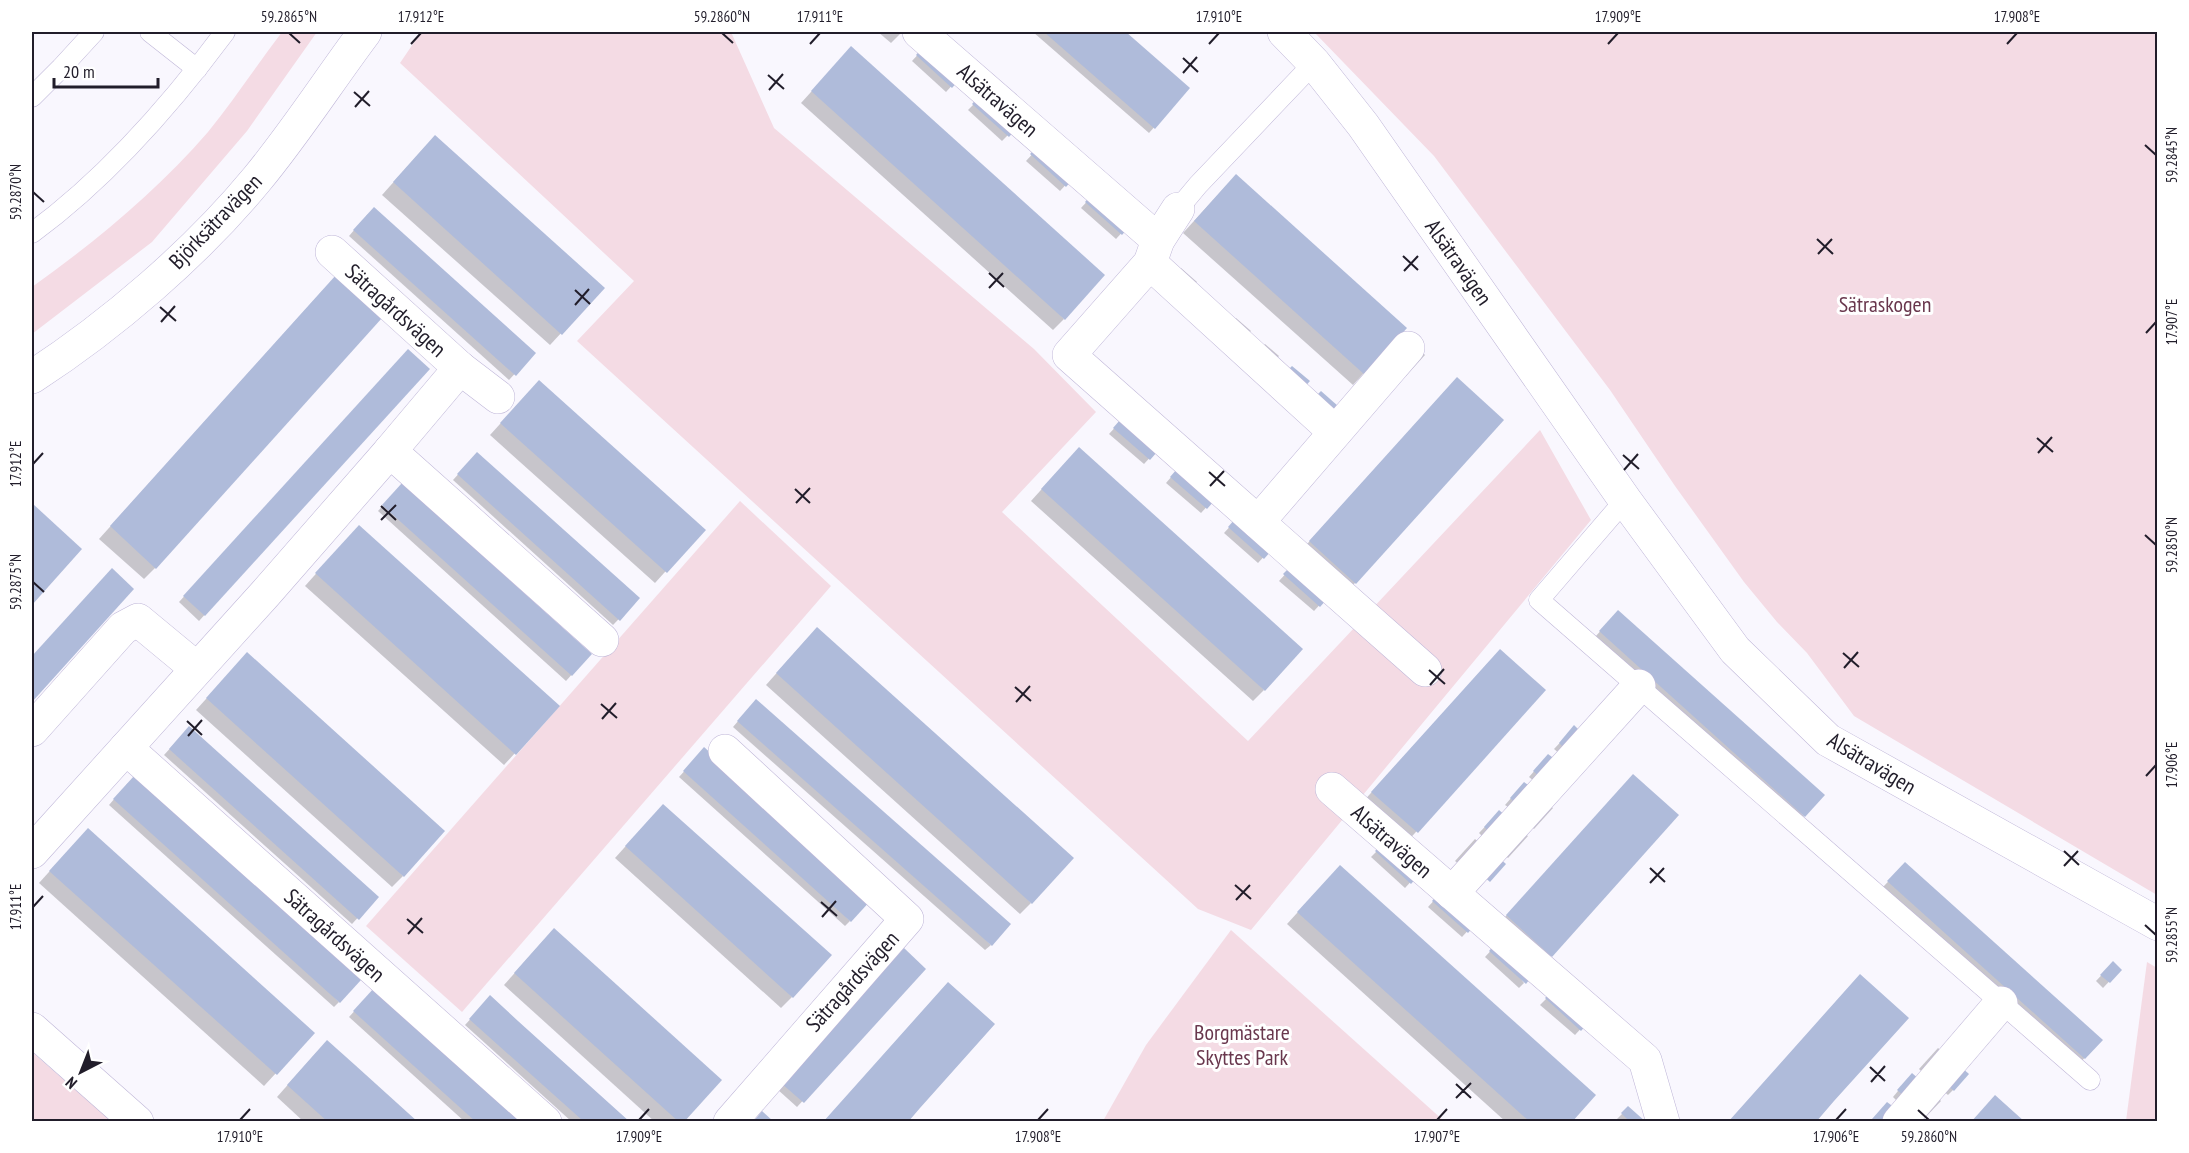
<svg xmlns="http://www.w3.org/2000/svg" width="2189" height="1153" font-family="'PT Sans Narrow',sans-serif">
  <style>
    .green { fill: #f4dbe4 }
    .shadow { fill: #0003 }
    .building { fill: #afbbda }
    .lines { fill: none; stroke-linecap: round; stroke-linejoin: round }
    .lane-casing { stroke: #bfb6d8; stroke-width: 21 }
    .street-casing { stroke: #bfb6d8; stroke-width: 34 }
    .secondary-casing { stroke: #bfb6d8; stroke-width: 34 }
    .lane { stroke: #fff; stroke-width: 20 }
    .street { stroke: #fff; stroke-width: 33 }
    .secondary { stroke: #fff; stroke-width: 33 }
    .ticks { fill: none; stroke: #211d2a; stroke-width: 2 }
    .labels { text-anchor: middle; stroke-width: 6; stroke-linejoin: round; paint-order: stroke }
    .street-label { font-size: 22px; fill: #211d2a; stroke: #fff }
    .park-label { font-size: 22px; fill: #69374d; stroke: #fff }
    .neatline { fill: none; stroke: #211d2a; stroke-width: 2 }
    .ticks-label { font-size: 15px; text-anchor: middle; fill: #211d2a }
  </style>
  <rect width="100%" height="100%" fill="#f9f7fe"/>
  <g class="green">
    <path d="M282 32H317L247 131 152 242 32 334V287C95 242 157 191 208 132 234 100 257 65 282 32Z"/>
    <polygon points="421,32 731,32 774,128 1034,349 1096,412 1002,512 1248,741 1540,430 1591,520 1251,930 1198,909 577,341 634,281 400,63"/>
    <polygon points="1314,32 2157,32 2157,895 1854,716 1807,653 1777,622 1744,582 1675,486 1610,390 1434,156"/>
    <polygon points="740,501 831,586 462,1012 366,926"/>
    <polygon points="1231,930 1444,1121 1103,1121 1146,1045"/>
    <polygon points="2147,962 2157,968 2157,1121 2126,1121"/>
    <polygon points="32,1052 111,1121 32,1121"/>
  </g>
  <g class="shadow">
    <polygon points="878,32 902,32 891,43"/>
    <polygon points="1033,32 1123,32 1188,89 1149,133"/>
    <polygon points="923,49 957,80 946,92 912,61"/>
    <polygon points="840,60 1064,319 1053,330 801,103"/>
    <polygon points="979,99 1014,129 1002,141 968,110"/>
    <polygon points="424,148 603,288 550,345 382,195"/>
    <polygon points="1037,149 1071,179 1060,191 1026,161"/>
    <polygon points="1225,187 1405,328 1353,385 1183,233"/>
    <polygon points="1092,196 1127,227 1116,239 1081,208"/>
    <polygon points="368,214 534,353 509,380 349,236"/>
    <polygon points="1181,268 1197,282 1186,294 1170,280"/>
    <polygon points="324,289 155,568 144,579 99,539"/>
    <polygon points="1236,318 1251,331 1240,343 1230,323"/>
    <polygon points="1265,344 1279,356 1268,368 1254,355"/>
    <polygon points="1420,350 1425,355 1406,376 1400,372"/>
    <polygon points="403,356 428,370 199,621 179,602"/>
    <polygon points="1446,390 1355,583 1344,594 1299,553"/>
    <polygon points="528,393 703,530 655,583 490,435"/>
    <polygon points="1120,422 1155,452 1144,464 1109,434"/>
    <polygon points="472,459 638,599 613,625 453,480"/>
    <polygon points="1068,460 1264,690 1253,701 1031,501"/>
    <polygon points="1172,476 1212,501 1201,513 1166,483"/>
    <polygon points="397,490 590,654 566,681 378,511"/>
    <polygon points="33,506 80,549 32,603 32,507"/>
    <polygon points="1235,521 1269,551 1258,563 1224,533"/>
    <polygon points="348,538 515,753 504,765 305,586"/>
    <polygon points="1290,569 1325,599 1314,611 1279,581"/>
    <polygon points="107,576 132,589 32,700 32,658"/>
    <polygon points="1613,617 1804,816 1799,821 1595,637"/>
    <polygon points="806,640 1031,903 1020,914 766,685"/>
    <polygon points="1489,662 1544,691 1405,844 1361,804"/>
    <polygon points="236,666 403,876 392,887 196,710"/>
    <polygon points="751,706 991,945 985,950 733,727"/>
    <polygon points="184,733 377,897 352,924 164,755"/>
    <polygon points="1569,733 1560,754 1554,749"/>
    <polygon points="699,755 850,921 845,926 679,777"/>
    <polygon points="1543,761 1535,782 1529,777"/>
    <polygon points="128,783 339,1002 334,1007 109,805"/>
    <polygon points="1622,787 1551,956 1540,967 1496,927"/>
    <polygon points="1519,789 1511,809 1505,805"/>
    <polygon points="1547,803 1553,808 1534,829 1528,824"/>
    <polygon points="652,817 792,997 781,1008 615,858"/>
    <polygon points="1494,817 1485,839 1479,833"/>
    <polygon points="1522,832 1528,836 1508,858 1502,853"/>
    <polygon points="1475,839 1481,844 1461,866 1455,861"/>
    <polygon points="77,841 313,1033 264,1086 39,883"/>
    <polygon points="1382,846 1416,876 1405,888 1371,857"/>
    <polygon points="1905,864 2101,1040 2079,1064 1883,887"/>
    <polygon points="1329,878 1570,1122 1506,1122 1287,924"/>
    <polygon points="1439,895 1473,925 1462,937 1428,907"/>
    <polygon points="543,941 682,1122 655,1122 504,985"/>
    <polygon points="1496,945 1524,983 1519,988 1485,957"/>
    <polygon points="2113,963 2120,970 2103,988 2096,981"/>
    <polygon points="924,969 797,1107 777,1089"/>
    <polygon points="1552,993 1586,1023 1575,1035 1540,1005"/>
    <polygon points="369,995 520,1122 465,1122 349,1017"/>
    <polygon points="485,1003 628,1122 572,1122 465,1025"/>
    <polygon points="1938,1048 1944,1053 1924,1074 1919,1069"/>
    <polygon points="316,1053 416,1122 304,1122 277,1097"/>
    <polygon points="1962,1069 1953,1090 1948,1095 1942,1090"/>
    <polygon points="1907,1080 1898,1102 1893,1097"/>
    <polygon points="1936,1096 1941,1101 1921,1122"/>
    <polygon points="1628,1108 1644,1122 1619,1122 1617,1119"/>
  </g>
  <g class="building">
    <polygon points="1044,32 1126,32 1190,88 1155,129"/>
    <polygon points="851,46 1105,275 1065,320 811,91"/>
    <polygon points="923,47 959,80 952,88 916,55"/>
    <polygon points="979,96 1016,129 1009,137 972,104"/>
    <polygon points="435,135 605,288 562,335 393,182"/>
    <polygon points="1037,147 1073,179 1066,187 1030,154"/>
    <polygon points="1236,174 1407,328 1365,375 1194,221"/>
    <polygon points="1092,194 1129,227 1122,235 1085,202"/>
    <polygon points="374,207 536,353 516,376 353,230"/>
    <polygon points="336,275 382,318 156,569 110,526"/>
    <polygon points="408,349 430,369 205,616 183,596"/>
    <polygon points="1292,366 1310,381 1303,389 1285,373"/>
    <polygon points="1457,377 1504,420 1356,584 1309,541"/>
    <polygon points="539,380 706,530 667,573 500,423"/>
    <polygon points="1321,391 1338,406 1331,413 1314,398"/>
    <polygon points="1120,420 1157,452 1150,460 1113,428"/>
    <polygon points="1079,447 1303,649 1265,691 1041,489"/>
    <polygon points="477,452 640,598 620,621 457,474"/>
    <polygon points="1177,469 1214,501 1207,509 1170,477"/>
    <polygon points="402,483 592,654 572,676 382,505"/>
    <polygon points="33,504 82,549 32,605 32,505"/>
    <polygon points="1235,519 1271,551 1264,559 1228,527"/>
    <polygon points="359,525 560,706 516,755 315,573"/>
    <polygon points="1290,567 1327,599 1320,607 1283,574"/>
    <polygon points="112,568 134,589 32,702 32,656"/>
    <polygon points="1618,610 1825,795 1805,817 1599,631"/>
    <polygon points="817,627 1074,858 1032,904 776,673"/>
    <polygon points="1500,649 1546,690 1418,833 1371,792"/>
    <polygon points="247,652 445,831 404,877 206,698"/>
    <polygon points="756,699 1011,924 992,946 737,721"/>
    <polygon points="1574,725 1581,732 1566,750 1559,743"/>
    <polygon points="189,726 379,897 359,920 169,749"/>
    <polygon points="704,747 872,899 851,922 683,771"/>
    <polygon points="1548,754 1556,760 1541,778 1533,771"/>
    <polygon points="1633,774 1679,815 1552,957 1506,915"/>
    <polygon points="134,776 361,980 340,1003 113,799"/>
    <polygon points="1524,782 1532,788 1517,805 1510,798"/>
    <polygon points="663,804 832,955 793,998 625,846"/>
    <polygon points="1499,810 1507,817 1492,834 1484,827"/>
    <polygon points="88,828 315,1033 277,1075 49,871"/>
    <polygon points="1382,844 1418,876 1411,884 1375,851"/>
    <polygon points="1498,857 1506,864 1490,882 1482,875"/>
    <polygon points="1905,862 2103,1040 2085,1059 1887,881"/>
    <polygon points="1340,865 1596,1095 1572,1122 1530,1122 1297,912"/>
    <polygon points="1439,893 1475,925 1468,933 1432,901"/>
    <polygon points="554,928 722,1080 684,1122 679,1122 514,973"/>
    <polygon points="1496,943 1532,976 1526,984 1489,951"/>
    <polygon points="904,948 926,969 804,1103 781,1083"/>
    <polygon points="2113,961 2122,970 2110,983 2100,975"/>
    <polygon points="1860,974 1909,1018 1834,1101 1816,1122 1728,1122"/>
    <polygon points="948,982 995,1024 920,1108 908,1122 823,1122"/>
    <polygon points="374,988 522,1122 476,1122 353,1011"/>
    <polygon points="1552,991 1588,1023 1581,1031 1545,998"/>
    <polygon points="490,995 518,1021 630,1122 582,1120 469,1019"/>
    <polygon points="327,1040 355,1065 418,1122 328,1122 287,1085"/>
    <polygon points="1961,1067 1969,1074 1954,1091 1946,1084"/>
    <polygon points="1912,1073 1920,1080 1905,1097 1897,1090"/>
    <polygon points="1995,1095 2025,1122 1971,1122"/>
    <polygon points="1887,1102 1895,1108 1883,1122 1875,1122 1872,1119"/>
    <polygon points="1628,1106 1646,1122 1630,1122 1621,1113"/>
    <polygon points="762,1111 774,1122 753,1122"/>
  </g>
  <g class="lines">
    <defs>
      <g id="lane">
        <polyline points="150,32 197,69"/>
        <polyline points="32,97 61,68 94,32"/>
        <polyline points="1178,209 1198,185 1314,63"/>
        <path d="M32 233C107 178 170 106 225 32"/>
        <polyline points="1625,500 1539,600 2090,1080"/>
      </g>
      <g id="street">
        <polyline points="919,32 1158,240"/>
        <polyline points="1284,32 1314,63 1363,125 1625,500 1735,650 1828,740 2158,924"/>
        <polyline points="1178,209 1158,240 1150,263 1069,355 1425,670"/>
        <polyline points="332,252 460,368 498,397"/>
        <polyline points="1150,263 1335,432"/>
        <polyline points="390,451 460,368"/>
        <polyline points="1258,522 1408,348"/>
        <polyline points="32,730 123,628 138,620 196,668"/>
        <polyline points="126,748 545,1122"/>
        <polyline points="725,751 907,919 730,1122"/>
        <polyline points="1332,789 1645,1060 1663,1122"/>
        <polyline points="32,852 265,594 390,451 602,640"/>
        <polyline points="1452,893 1639,686"/>
        <polyline points="32,1029 137,1122"/>
        <polyline points="1899,1122 2001,1003"/>
      </g>
      <path id="secondary" d="M32 377C112 325 196 253 257 179 296 132 329 80 365 32"/>
    </defs>
    <use href="#lane" class="lane-casing"/>
    <use href="#street" class="street-casing"/>
    <use href="#secondary" class="secondary-casing"/>
    <use href="#lane" class="lane"/>
    <use href="#street" class="street"/>
    <use href="#secondary" class="secondary"/>
  </g>
  <path class="ticks" d="M289 33 300 43M722 33 733 43M411 44 421 33M810 44 820 33M1209 44 1219 33M1608 44 1618 33M2007 44 2017 33M1183 58 1198 72M1183 73 1197 57M768 75 784 89M769 90 783 74M354 92 370 106M355 107 369 91M2145 145 2156 155M33 192 44 202M1817 239 1833 254M1818 254 1832 239M1403 256 1418 270M1404 271 1418 256M989 273 1004 287M989 288 1003 273M575 290 590 304M575 305 589 289M160 307 176 321M161 322 175 306M2146 333 2156 322M2037 438 2053 452M2038 453 2052 437M1623 455 1639 469M33 464 43 453M1624 470 1638 454M1209 472 1225 486M1210 486 1224 471M795 489 810 503M796 503 810 488M381 506 396 520M381 520 396 505M2145 535 2156 545M33 582 44 592M1843 653 1859 667M1844 668 1858 652M1429 670 1445 684M1430 685 1444 669M1015 687 1031 701M1016 702 1030 686M601 704 617 718M602 719 616 703M187 721 202 735M188 736 202 720M2146 776 2156 765M2064 851 2079 865M2064 866 2078 851M1650 868 1665 882M1650 883 1664 868M1235 885 1251 899M1236 900 1250 885M821 902 837 916M33 907 43 896M822 917 836 901M407 919 423 933M2145 925 2156 935M408 934 422 918M1870 1067 1885 1081M1871 1082 1885 1066M1456 1084 1471 1098M1456 1098 1471 1083M1918 1110 1929 1120M240 1120 250 1109M639 1120 649 1109M1038 1120 1048 1109M1437 1120 1447 1109M1836 1120 1846 1109"/>
  <g class="labels">
    <g class="street-label">
      <text transform="translate(998 100) rotate(41)" y="8">Alsätravägen</text>
      <text transform="translate(215 221) rotate(-46)" y="8">Björksätravägen</text>
      <text transform="translate(1459 262) rotate(55)" y="8">Alsätravägen</text>
      <text transform="translate(396 310) rotate(42)" y="8">Sätragårdsvägen</text>
      <text transform="translate(1872 763) rotate(31)" y="8">Alsätravägen</text>
      <text transform="translate(1392 841) rotate(41)" y="8">Alsätravägen</text>
      <text transform="translate(335 935) rotate(42)" y="8">Sätragårdsvägen</text>
      <text transform="translate(852 981) rotate(-48)" y="8">Sätragårdsvägen</text>
    </g>
    <g class="park-label">
      <text x="1885" y="312">Sätraskogen</text>
      <text x="1242" y="1040">Borgmästare<tspan x="1242" dy="25">Skyttes Park</tspan></text>
    </g>
  </g>
  <rect width="2189" height="1153" fill="none" stroke="#ffffff" stroke-width="66"/>
  <g transform="translate(81 1072) rotate(222)" stroke="#ffffff" stroke-width="4.5" paint-order="stroke">
  <path d="M0-4.5L10 22L0 15L-10 22Z" fill="#211d2a"/>
  <text y="-9" font-size="16" font-weight="bold" text-anchor="middle" fill="#211d2a">N</text>
  </g>
  <path d="M54 78v9h104v-9" fill="none" stroke="#211d2a" stroke-width="3"/>
  <text x="63" y="78" font-size="18" fill="#211d2a" stroke="#ffffff" stroke-width="4.5" paint-order="stroke">20 m</text>
  <rect x="33" y="33" width="2123" height="1087" class="neatline"/>
  <g class="ticks-label">
    <text x="289" y="22">59.2865°N</text>
    <text x="421" y="22">17.912°E</text>
    <text x="722" y="22">59.2860°N</text>
    <text x="820" y="22">17.911°E</text>
    <text x="1219" y="22">17.910°E</text>
    <text x="1618" y="22">17.909°E</text>
    <text x="2017" y="22">17.908°E</text>
    <text transform="translate(2172 155) rotate(-90)" y="5">59.2845°N</text>
    <text transform="translate(16 192) rotate(-90)" y="5">59.2870°N</text>
    <text transform="translate(2172 322) rotate(-90)" y="5">17.907°E</text>
    <text transform="translate(16 464) rotate(-90)" y="5">17.912°E</text>
    <text transform="translate(2172 545) rotate(-90)" y="5">59.2850°N</text>
    <text transform="translate(16 582) rotate(-90)" y="5">59.2875°N</text>
    <text transform="translate(2172 765) rotate(-90)" y="5">17.906°E</text>
    <text transform="translate(16 907) rotate(-90)" y="5">17.911°E</text>
    <text transform="translate(2172 935) rotate(-90)" y="5">59.2855°N</text>
    <text x="240" y="1142">17.910°E</text>
    <text x="639" y="1142">17.909°E</text>
    <text x="1038" y="1142">17.908°E</text>
    <text x="1437" y="1142">17.907°E</text>
    <text x="1836" y="1142">17.906°E</text>
    <text x="1929" y="1142">59.2860°N</text>
  </g>
</svg>
